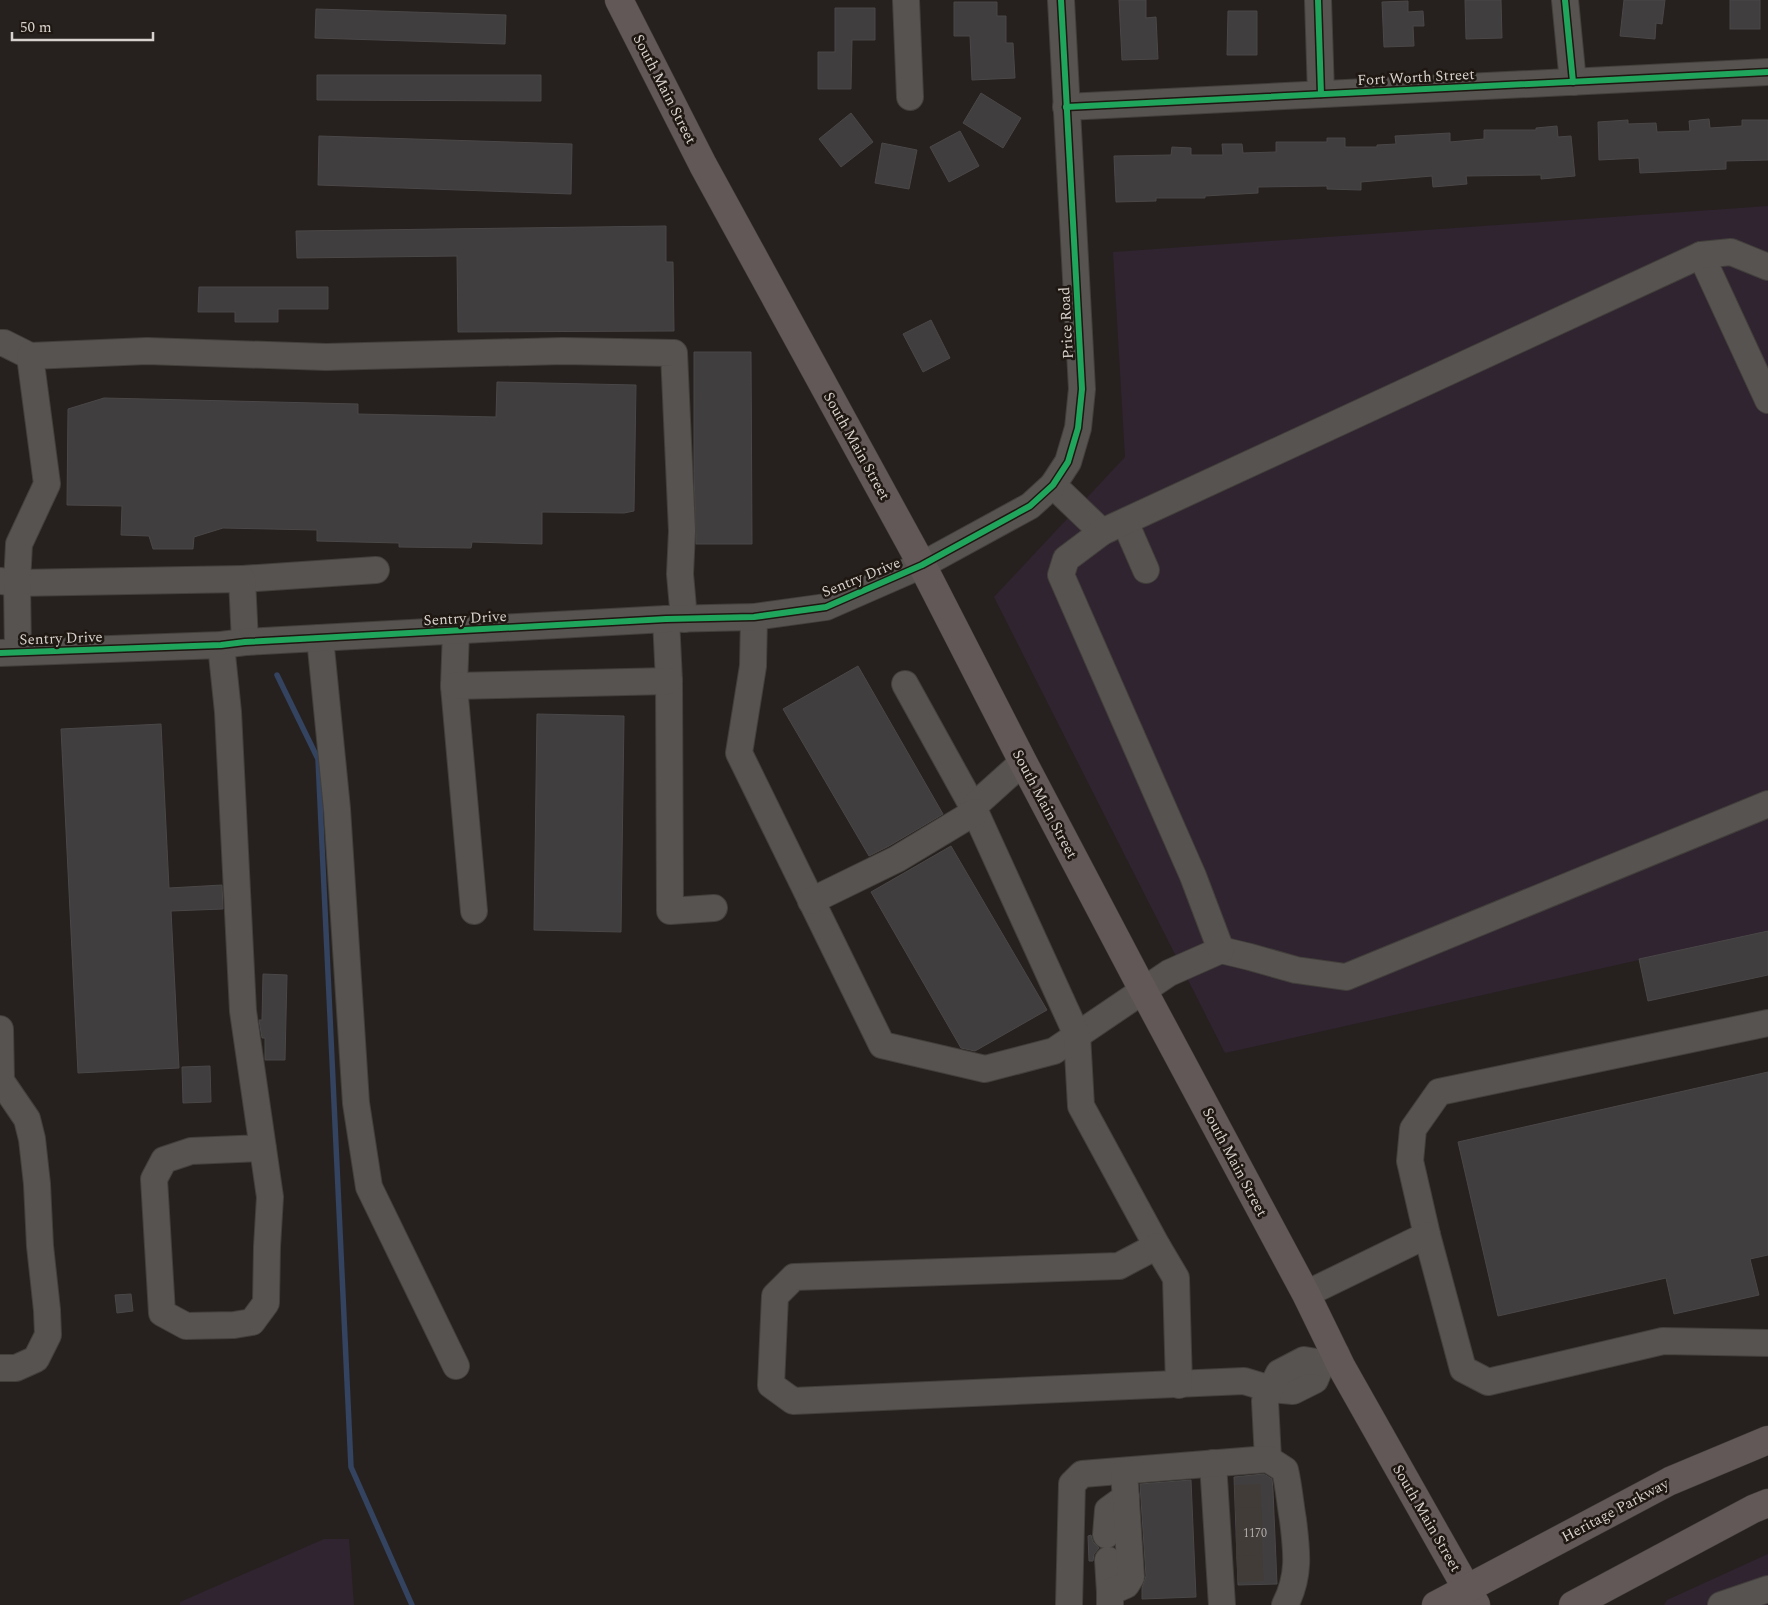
<svg xmlns="http://www.w3.org/2000/svg" width="1768" height="1605" font-family="Spectral,serif">
  <style>
    .industrial { fill: #2f2430 }
    .lines { fill: none; stroke-linecap: round; stroke-linejoin: round }
    .stream { stroke: #34435f; stroke-width: 5.5 }
    .building { fill: #413e3f; stroke: #4a4748 }
    .minor-tunnel { stroke: #413c38; stroke-width: 26; stroke-dasharray: 26 13; stroke-linecap: butt }
    .minor-casing { stroke: #423f3b; stroke-width: 28 }
    .major-casing { stroke: #423f3b; stroke-width: 29 }
    .minor { stroke: #575351; stroke-width: 26 }
    .major { stroke: #625857; stroke-width: 28 }
    .cycleway-casing { stroke: #1f1711; stroke-width: 9 }
    .cycleway { stroke: #20a55d; stroke-width: 6 }
    .labels { text-anchor: middle; stroke-width: 5; stroke-linejoin: round; paint-order: stroke }
    .number-label { font-size: 12px; fill: #b2adaa }
    .street-label { font-size: 15px; fill: #d8d2ce; stroke: #1f1711 }
  </style>
  <rect width="100%" height="100%" fill="#26211e"/>
  <g class="industrial">
    <polygon points="1768,206 1768,931 1225,1053 994,597 1125,457 1113,252"/>
    <polygon points="324,1539 349,1539 354,1605 180,1605 180,1602"/>
    <polygon points="1768,1554 1768,1605 1664,1605 1667,1600"/>
  </g>
  <g class="lines">
    <polyline class="stream" points="277,675 318,759 351,1467 412,1605"/>
  </g>
  <g class="building">
    <polygon points="1119,0 1146,0 1146,18 1156,17 1158,59 1122,60"/>
    <polygon points="1465,0 1501,0 1502,38 1466,39"/>
    <polygon points="1624,0 1665,0 1662,24 1656,23 1655,39 1620,36"/>
    <rect x="1730" y="0" width="30" height="29"/>
    <polygon points="1408,1 1408,12 1423,11 1424,26 1413,26 1414,46 1384,47 1382,2"/>
    <polygon points="954,2 997,2 997,16 1006,16 1006,43 1013,43 1015,78 972,80 970,36 954,36"/>
    <polygon points="835,8 875,8 875,40 852,40 851,89 818,89 818,52 835,52"/>
    <polygon points="316,9 506,15 505,44 315,38"/>
    <polygon points="1228,11 1257,11 1257,55 1227,55"/>
    <polygon points="317,75 541,75 541,101 317,100"/>
    <polygon points="981,93 1021,118 1003,148 963,123"/>
    <polygon points="851,113 873,142 841,167 819,139"/>
    <polygon points="1709,119 1710,128 1742,126 1742,120 1768,120 1768,160 1726,161 1726,169 1640,173 1639,158 1599,160 1598,122 1628,120 1628,124 1656,123 1657,132 1690,131 1689,121"/>
    <polygon points="1557,126 1558,137 1571,136 1575,176 1541,179 1541,175 1466,176 1467,184 1433,187 1432,176 1361,182 1361,190 1327,189 1327,186 1258,187 1258,193 1205,196 1205,198 1156,198 1156,201 1116,202 1114,156 1171,155 1172,147 1191,148 1191,155 1223,155 1222,144 1242,144 1243,153 1276,152 1276,142 1327,142 1327,138 1345,138 1345,147 1377,147 1377,145 1396,144 1395,136 1450,133 1450,142 1484,139 1484,130 1536,130 1536,128"/>
    <polygon points="960,131 979,166 949,182 930,147"/>
    <polygon points="319,136 572,144 571,194 318,185"/>
    <polygon points="882,143 917,150 909,189 875,183"/>
    <polygon points="666,226 666,262 673,262 674,331 458,332 457,256 297,258 296,231"/>
    <polygon points="199,287 328,287 328,309 278,309 278,322 235,322 235,312 198,312"/>
    <polygon points="931,320 950,358 923,372 903,334"/>
    <polygon points="694,352 751,352 752,544 696,544 694,471"/>
    <polygon points="497,382 636,385 634,511 624,513 542,512 542,544 472,542 471,548 399,547 399,543 317,541 317,530 223,528 194,537 193,549 153,549 149,536 121,535 122,506 67,505 68,409 104,398 358,404 358,414 496,417"/>
    <polygon points="858,666 943,814 889,846 869,856 783,709"/>
    <polygon points="537,714 624,716 621,932 534,930"/>
    <polygon points="161,724 169,888 222,885 223,909 171,911 179,1068 78,1073 61,729"/>
    <polygon points="951,846 1047,1010 975,1051 961,1048 871,892"/>
    <polygon points="1768,931 1768,975 1648,1001 1639,959"/>
    <polygon points="263,974 287,975 285,1060 265,1060 265,1038 262,1038 259,1020 262,1020"/>
    <polygon points="210,1066 211,1102 183,1103 182,1067"/>
    <polygon points="1768,1072 1768,1255 1750,1259 1759,1295 1674,1314 1666,1278 1498,1316 1458,1142"/>
    <polygon points="131,1294 133,1311 117,1313 115,1295"/>
    <polygon points="1264,1474 1272,1479 1273,1490 1277,1584 1238,1585 1234,1477"/>
    <polygon points="1191,1480 1196,1597 1142,1599 1142,1588 1146,1576 1140,1484"/>
    <polygon points="1091,1535 1093,1542 1099,1548 1094,1554 1093,1561 1089,1561 1088,1536"/>
  </g>
  <g class="lines">
    <g class="minor-tunnel">
      <polyline points="1235,1498 1274,1497"/>
      <polyline points="1236,1521 1275,1520"/>
      <polyline points="1236,1546 1275,1545"/>
      <polyline points="1237,1569 1276,1567"/>
    </g>
    <defs>
      <g id="minor">
        <polyline points="906,0 910,97"/>
        <polyline points="1318,0 1321,94"/>
        <polyline points="1565,0 1573,82"/>
        <polyline points="1066,107 1768,72"/>
        <polyline points="1701,255 1768,400"/>
        <polyline points="0,343 4,343 30,356"/>
        <polyline points="1053,485 1102,532"/>
        <polyline points="1125,522 1146,570"/>
        <polyline points="242,579 376,570"/>
        <polyline points="0,581 17,583 242,579 245,642"/>
        <polyline points="754,617 753,666 739,753 882,1045 985,1069 1054,1051 1169,973 1221,950 1250,957 1296,970 1346,977 1768,804"/>
        <polyline points="666,619 669,681 670,911 714,908"/>
        <polyline points="456,631 454,686 474,911"/>
        <polyline points="320,638 337,809 356,1103 369,1187 456,1366"/>
        <polyline points="221,645 228,712 243,1011 270,1197 267,1247 266,1303 252,1322 234,1325 186,1326 162,1313 154,1179 164,1160 191,1151 263,1148"/>
        <polyline points="18,651 17,583 19,544 47,484 30,356 147,351 326,357 563,351 674,353 682,531 680,574 684,619"/>
        <polyline points="0,653 221,645 245,642 666,619 754,617 826,607 922,565 1030,506 1053,485 1068,462 1078,428 1082,389 1061,0"/>
        <polyline points="905,684 973,807"/>
        <polyline points="454,686 669,681"/>
        <polyline points="1023,762 973,807 1077,1035 1081,1106 1157,1246 1119,1266 794,1277 775,1296 771,1385 793,1401 1244,1381 1271,1389 1293,1391 1315,1380 1322,1363 1336,1354"/>
        <polyline points="811,901 897,859 975,812"/>
        <polyline points="1221,950 1193,876 1061,575 1066,559 1102,532 1701,255 1731,252 1768,267"/>
        <polyline points="0,1029 1,1081 27,1119 32,1139 37,1184 40,1246 47,1310 48,1335 36,1359 16,1368 0,1368"/>
        <polyline points="1427,1235 1410,1161 1413,1129 1439,1092 1768,1023"/>
        <polyline points="1157,1246 1176,1278 1179,1385"/>
        <polyline points="1306,1294 1427,1235 1463,1369 1488,1382 1663,1341 1768,1343"/>
        <polyline points="1268,1459 1265,1401 1279,1373 1304,1360 1322,1363"/>
        <polyline points="1213,1463 1222,1605"/>
        <polyline points="1106,1535 1108,1510 1126,1497"/>
        <polyline points="1108,1560 1110,1592"/>
        <path d="M1069 1605 1072 1484 1082 1474 1268 1459 1285 1470C1289 1487 1290 1503 1293 1520 1297 1552 1300 1576 1285 1605"/>
        <polyline points="1110,1605 1110,1592 1126,1585 1131,1577 1124,1471"/>
        <polyline points="1721,1605 1768,1589"/>
      </g>
      <g id="major">
        <polyline points="619,0 703,165 922,565 1023,762 1143,990 1306,1294 1342,1368 1476,1605"/>
        <polyline points="1436,1605 1670,1481 1768,1440"/>
        <polyline points="1573,1605 1753,1509 1768,1503"/>
      </g>
    </defs>
    <use href="#minor" class="minor-casing"/>
    <use href="#major" class="major-casing"/>
    <use href="#minor" class="minor"/>
    <use href="#major" class="major"/>
    <defs>
      <g id="cycleway">
        <polyline points="1318,0 1321,94"/>
        <polyline points="1565,0 1573,82"/>
        <polyline points="1066,107 1768,72"/>
        <polyline points="0,653 221,645 245,642 666,619 754,617 826,607 922,565 1030,506 1053,485 1068,462 1078,428 1082,389 1061,0"/>
      </g>
    </defs>
    <use href="#cycleway" class="cycleway-casing"/>
    <use href="#cycleway" class="cycleway"/>
  </g>
  <g class="labels">
    <g class="number-label">
      <text x="1255" y="1537">1170</text>
    </g>
    <g class="street-label">
      <text transform="translate(1416 77) rotate(-3)" y="5">Fort Worth Street</text>
      <text transform="translate(665 89) rotate(63)" y="5">South Main Street</text>
      <text transform="translate(1066 323) rotate(-93)" y="5">Price Road</text>
      <text transform="translate(857 446) rotate(61)" y="5">South Main Street</text>
      <text transform="translate(861 577) rotate(-22)" y="5">Sentry Drive</text>
      <text transform="translate(465 618) rotate(-3)" y="5">Sentry Drive</text>
      <text transform="translate(61 638) rotate(-2)" y="5">Sentry Drive</text>
      <text transform="translate(1045 804) rotate(62)" y="5">South Main Street</text>
      <text transform="translate(1235 1162) rotate(62)" y="5">South Main Street</text>
      <text transform="translate(1615 1510) rotate(-28)" y="5">Heritage Parkway</text>
      <text transform="translate(1427 1518) rotate(60)" y="5">South Main Street</text>
    </g>
  </g>
  <path d="M12 32v8h141v-8" fill="none" stroke="#d8d2ce" stroke-width="2.5"/>
  <text x="20" y="32" font-size="15" fill="#d8d2ce" stroke="#1f1711" stroke-width="4" paint-order="stroke">50 m</text>
</svg>
